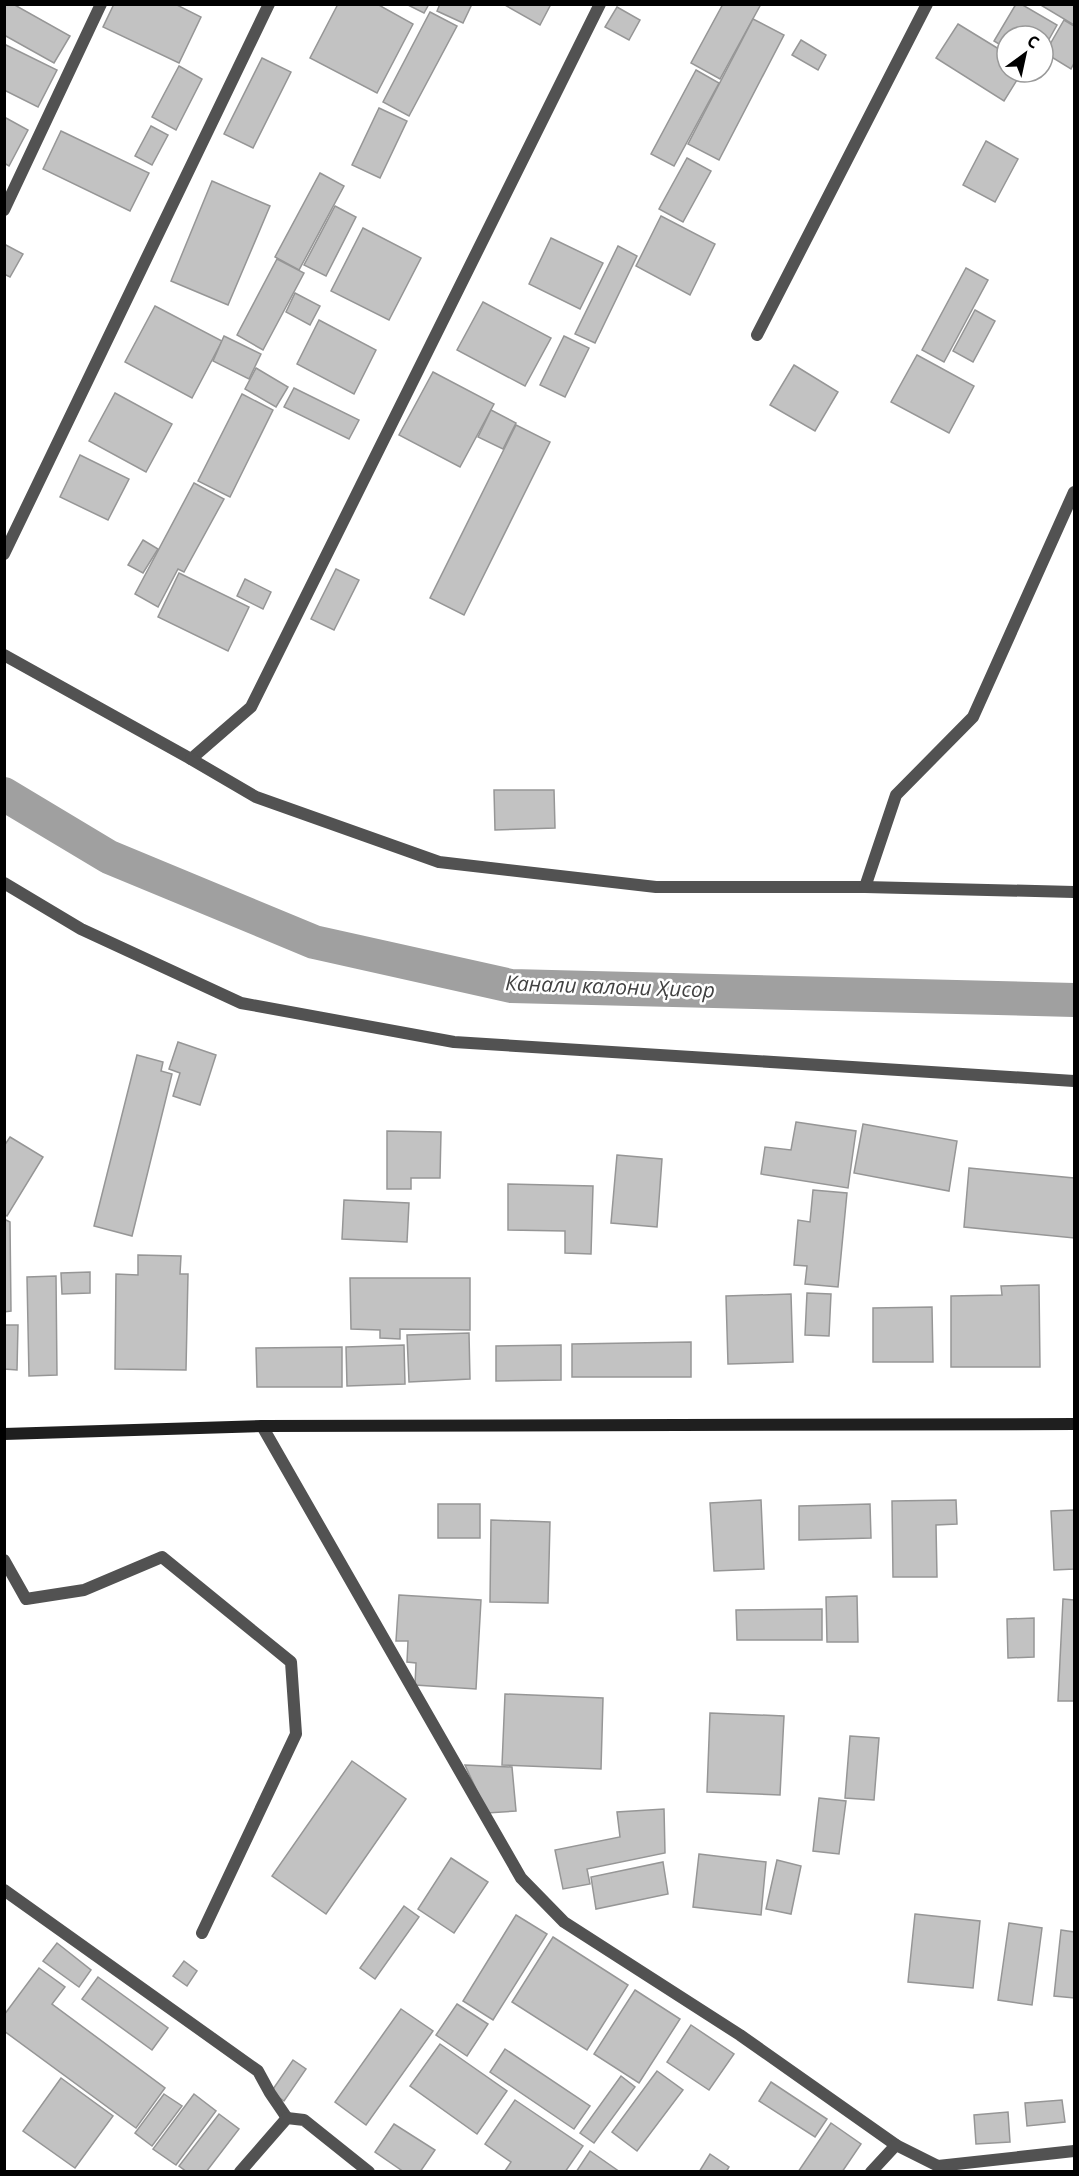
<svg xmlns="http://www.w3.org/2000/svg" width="1079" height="2176" font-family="'Open Sans',sans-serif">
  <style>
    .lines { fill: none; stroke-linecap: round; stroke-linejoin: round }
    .canal { stroke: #a0a0a0; stroke-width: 34 }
    .building { fill: #c2c2c2; stroke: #969696; stroke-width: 1.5 }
    .service { stroke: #525252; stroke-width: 12 }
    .minor { stroke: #525252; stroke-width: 12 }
    .secondary { stroke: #1f1f1f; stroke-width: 12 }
    .labels { text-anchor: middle; stroke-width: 5; stroke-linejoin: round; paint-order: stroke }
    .water-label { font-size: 21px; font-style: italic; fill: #414141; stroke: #fff }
  </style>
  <rect width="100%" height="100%" fill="#fff"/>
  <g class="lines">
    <polyline class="canal" points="4,794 109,857 314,942 511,986 1074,1000"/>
  </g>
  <g class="building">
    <polygon points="4,4 13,4 70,36 54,63 4,35"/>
    <polygon points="114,4 175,4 201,17 179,63 103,27"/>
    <polygon points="338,4 377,4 413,24 377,93 310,58"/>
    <polygon points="406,4 429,4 424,13"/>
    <polygon points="440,4 472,4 463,23 437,11"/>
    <polygon points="503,4 551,4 540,25"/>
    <polygon points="723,4 761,4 720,79 691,63"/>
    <polygon points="1016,4 1021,4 1057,25 1043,50 1043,36 1007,36 1007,49 994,41"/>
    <polygon points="1039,4 1074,4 1074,25"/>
    <polygon points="617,7 640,20 629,40 605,27"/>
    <polygon points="430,12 457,26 409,116 383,102"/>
    <polygon points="753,19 784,35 719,160 688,144"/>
    <polygon points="1064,20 1074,26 1074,63 1071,69 1045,53"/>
    <polygon points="958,24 1007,54 1007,72 1022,72 1004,101 936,58"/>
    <polygon points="801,40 826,55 818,70 792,55"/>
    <polygon points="4,44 57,70 38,107 4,90"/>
    <polygon points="262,58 291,72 253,148 224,134"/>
    <polygon points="179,66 202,79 176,130 152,117"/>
    <polygon points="696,70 719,83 674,166 651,154"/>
    <polygon points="379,108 407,121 380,178 352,165"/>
    <polygon points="6,118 28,130 9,166 4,163 4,122"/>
    <polygon points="151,126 168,135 152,165 135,156"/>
    <polygon points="61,131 149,173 130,211 43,169"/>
    <polygon points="986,141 1018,159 995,202 963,185"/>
    <polygon points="687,158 711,171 683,222 659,209"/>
    <polygon points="320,173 344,186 299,270 275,257"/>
    <polygon points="212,181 270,206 228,305 171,281"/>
    <polygon points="335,206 356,217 326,276 304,265"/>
    <polygon points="661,216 715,244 690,295 636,266"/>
    <polygon points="363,228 421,258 389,320 331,291"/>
    <polygon points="551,238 603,263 580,309 529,284"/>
    <polygon points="4,244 23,254 10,277 4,274"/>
    <polygon points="618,246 637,256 595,343 575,334"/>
    <polygon points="277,259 304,273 263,350 237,335"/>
    <polygon points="966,268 988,280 944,362 922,350"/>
    <polygon points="295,293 320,306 310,325 286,312"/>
    <polygon points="483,302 551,338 525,386 457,350"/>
    <polygon points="155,306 222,341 192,398 125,362"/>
    <polygon points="975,310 995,321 973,362 953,351"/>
    <polygon points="319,320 376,350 354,394 297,364"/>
    <polygon points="224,336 261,354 249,379 213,361"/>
    <polygon points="564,336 589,348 565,397 540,385"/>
    <polygon points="917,355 974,386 949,433 891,402"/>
    <polygon points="794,365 838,392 815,431 770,405"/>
    <polygon points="256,368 288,387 276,407 245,389"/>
    <polygon points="433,372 494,404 460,467 399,435"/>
    <polygon points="294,388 359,420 349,439 284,407"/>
    <polygon points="115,393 172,424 146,472 89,441"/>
    <polygon points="242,394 273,410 230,497 198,481"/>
    <polygon points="491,410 516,423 503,449 478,437"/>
    <polygon points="516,425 550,442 464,615 430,598"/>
    <polygon points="80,455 129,479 108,520 60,497"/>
    <polygon points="194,483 224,499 184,572 178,569 158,607 135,594"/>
    <polygon points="143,540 158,549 143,573 128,565"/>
    <polygon points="336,569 359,580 334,630 311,619"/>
    <polygon points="179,573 249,607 228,651 158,617"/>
    <polygon points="245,579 271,592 263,609 237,596"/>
    <polygon points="494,790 554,790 555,828 495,830"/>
    <polygon points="178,1042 216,1055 200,1105 173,1096 180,1073 169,1069"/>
    <polygon points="137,1055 163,1062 161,1071 172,1074 132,1236 94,1226"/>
    <polygon points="796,1122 856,1131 848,1188 761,1174 765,1147 791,1150"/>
    <polygon points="863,1124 957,1141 949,1191 854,1173"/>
    <polygon points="387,1131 441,1132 440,1178 411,1178 411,1189 387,1189"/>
    <polygon points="10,1137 43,1157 7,1216 4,1214 4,1146"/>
    <polygon points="617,1155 662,1159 657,1227 611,1223"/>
    <polygon points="969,1168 1074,1178 1074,1238 964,1227"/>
    <polygon points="508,1184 593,1186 591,1254 565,1253 565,1231 508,1230"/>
    <polygon points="813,1190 847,1193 838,1287 805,1284 807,1266 794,1265 798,1220 810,1222"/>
    <polygon points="344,1200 409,1203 407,1242 342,1239"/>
    <polygon points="4,1219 10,1222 11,1311 4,1312"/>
    <polygon points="138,1255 181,1256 180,1274 188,1274 186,1370 115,1369 116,1274 138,1275"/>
    <polygon points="90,1272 90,1293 62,1294 61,1273"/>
    <polygon points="56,1276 57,1375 29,1376 27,1277"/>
    <polygon points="350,1278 470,1278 470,1330 400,1329 400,1339 380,1338 380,1330 351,1329"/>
    <polygon points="1039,1285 1040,1367 951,1367 951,1296 1002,1295 1001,1286"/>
    <polygon points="807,1293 831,1294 829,1336 805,1335"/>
    <polygon points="791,1294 793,1362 728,1364 726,1296"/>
    <polygon points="932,1307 933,1362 873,1362 873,1308"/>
    <polygon points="4,1325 18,1325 17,1370 4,1369"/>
    <polygon points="469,1333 470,1379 409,1382 407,1335"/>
    <polygon points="691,1342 691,1377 572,1377 572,1344"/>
    <polygon points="404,1345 405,1384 347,1386 346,1347"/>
    <polygon points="561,1345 561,1380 496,1381 496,1346"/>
    <polygon points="342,1347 342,1387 257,1387 256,1348"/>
    <polygon points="761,1500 764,1569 714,1571 710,1503"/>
    <polygon points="956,1500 957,1524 936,1525 937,1577 893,1577 892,1501"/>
    <rect x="438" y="1504" width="42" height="34"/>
    <polygon points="870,1504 871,1538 799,1540 799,1506"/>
    <polygon points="1074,1510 1074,1569 1054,1570 1051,1511"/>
    <polygon points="491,1520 550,1522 548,1603 490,1602"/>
    <polygon points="399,1595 481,1600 476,1689 415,1685 416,1663 407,1662 408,1641 396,1641"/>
    <polygon points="857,1596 858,1642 827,1642 826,1597"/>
    <polygon points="1063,1599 1074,1600 1074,1701 1058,1701"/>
    <polygon points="822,1609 822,1640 737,1640 736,1610"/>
    <polygon points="1034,1618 1034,1657 1008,1658 1007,1619"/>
    <polygon points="505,1694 603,1698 601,1769 502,1765"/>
    <polygon points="710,1713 784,1716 780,1795 707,1792"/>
    <polygon points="850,1736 879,1738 874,1800 845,1798"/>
    <polygon points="352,1761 406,1799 326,1914 272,1876"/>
    <polygon points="465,1765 512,1767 516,1811 487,1813"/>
    <polygon points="819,1798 846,1801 839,1854 813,1851"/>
    <polygon points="664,1809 665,1853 587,1869 590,1884 563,1889 555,1850 620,1837 617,1812"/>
    <polygon points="699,1854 766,1862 761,1915 693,1907"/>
    <polygon points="451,1858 488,1882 454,1933 418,1909"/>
    <polygon points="777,1860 801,1866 791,1914 766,1909"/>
    <polygon points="663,1862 668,1894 596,1909 591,1877"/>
    <polygon points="404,1906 419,1917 375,1979 360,1968"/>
    <polygon points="915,1914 980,1921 973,1988 908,1982"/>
    <polygon points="516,1915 547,1934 493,2020 463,2001"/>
    <polygon points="1009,1923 1042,1928 1032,2005 998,2000"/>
    <polygon points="1061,1930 1074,1932 1074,1998 1054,1996"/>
    <polygon points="553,1937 628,1985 587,2050 512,2002"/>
    <polygon points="57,1943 91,1970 79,1987 43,1961"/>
    <polygon points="184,1961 197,1971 187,1986 173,1976"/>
    <polygon points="39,1968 65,1987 52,2004 165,2088 136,2128 4,2031 4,2015"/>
    <polygon points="98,1977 168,2028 152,2050 82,1999"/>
    <polygon points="635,1990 680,2019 639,2083 594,2054"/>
    <polygon points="457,2004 488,2024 467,2056 436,2035"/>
    <polygon points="401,2009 433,2031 366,2125 335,2102"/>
    <polygon points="691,2025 734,2054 709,2090 667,2062"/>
    <polygon points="440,2044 507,2091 477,2134 410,2086"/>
    <polygon points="505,2049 590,2106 574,2129 490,2072"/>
    <polygon points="293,2060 306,2069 284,2101 271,2092"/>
    <polygon points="657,2071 683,2090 637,2151 612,2132"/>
    <polygon points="621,2076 635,2087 594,2143 580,2133"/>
    <polygon points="61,2078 113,2116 75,2168 23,2131"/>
    <polygon points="771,2082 827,2119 815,2137 759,2101"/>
    <polygon points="164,2094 182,2106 152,2146 135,2133"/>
    <polygon points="194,2094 216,2111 176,2165 153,2149"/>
    <polygon points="515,2100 583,2146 565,2172 506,2172 505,2171 511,2162 485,2144"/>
    <polygon points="1062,2100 1065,2122 1027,2126 1025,2103"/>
    <polygon points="1008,2112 1010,2142 976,2144 974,2115"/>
    <polygon points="219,2114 239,2129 206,2172 187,2172 179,2166"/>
    <polygon points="831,2123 861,2144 842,2172 798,2172"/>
    <polygon points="394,2124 435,2150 420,2172 404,2172 375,2152"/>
    <polygon points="590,2151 620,2172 576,2172"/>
    <polygon points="710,2154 729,2167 726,2172 699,2172"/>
  </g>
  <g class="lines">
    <polyline class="service" points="4,1560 26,1599 84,1590 162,1557 291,1662 296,1734 202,1933"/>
    <g class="minor">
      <polyline points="4,210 101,4"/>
      <polyline points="757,335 927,4"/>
      <polyline points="4,554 269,4"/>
      <polyline points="4,655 191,759 251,707 600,4"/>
      <polyline points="191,759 256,797 439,862 656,887 865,887 1074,892"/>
      <polyline points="4,883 81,929 241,1003 454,1042 1074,1081"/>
      <polyline points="865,887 896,795 973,717 1074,492"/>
      <polyline points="262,1426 521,1878 564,1922 740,2035 896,2145 938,2166 1074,2151"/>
      <polyline points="4,1890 258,2071 270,2093 287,2118"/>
      <polyline points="240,2172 287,2118 304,2120 369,2172"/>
      <polyline points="871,2172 896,2145"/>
    </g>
    <polyline class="secondary" points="4,1434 262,1426 1074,1424"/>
  </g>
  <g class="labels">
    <g class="water-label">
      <text transform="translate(610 987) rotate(2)" y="7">Канали калони Ҳисор</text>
    </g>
  </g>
  <rect width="1079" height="2176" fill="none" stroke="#000000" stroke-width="12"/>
  <g transform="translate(1025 54) rotate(33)"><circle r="28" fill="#ffffff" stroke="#999999" stroke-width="1.5"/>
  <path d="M0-4.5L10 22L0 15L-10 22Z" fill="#000000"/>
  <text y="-9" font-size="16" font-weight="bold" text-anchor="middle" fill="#000000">С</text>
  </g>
</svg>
